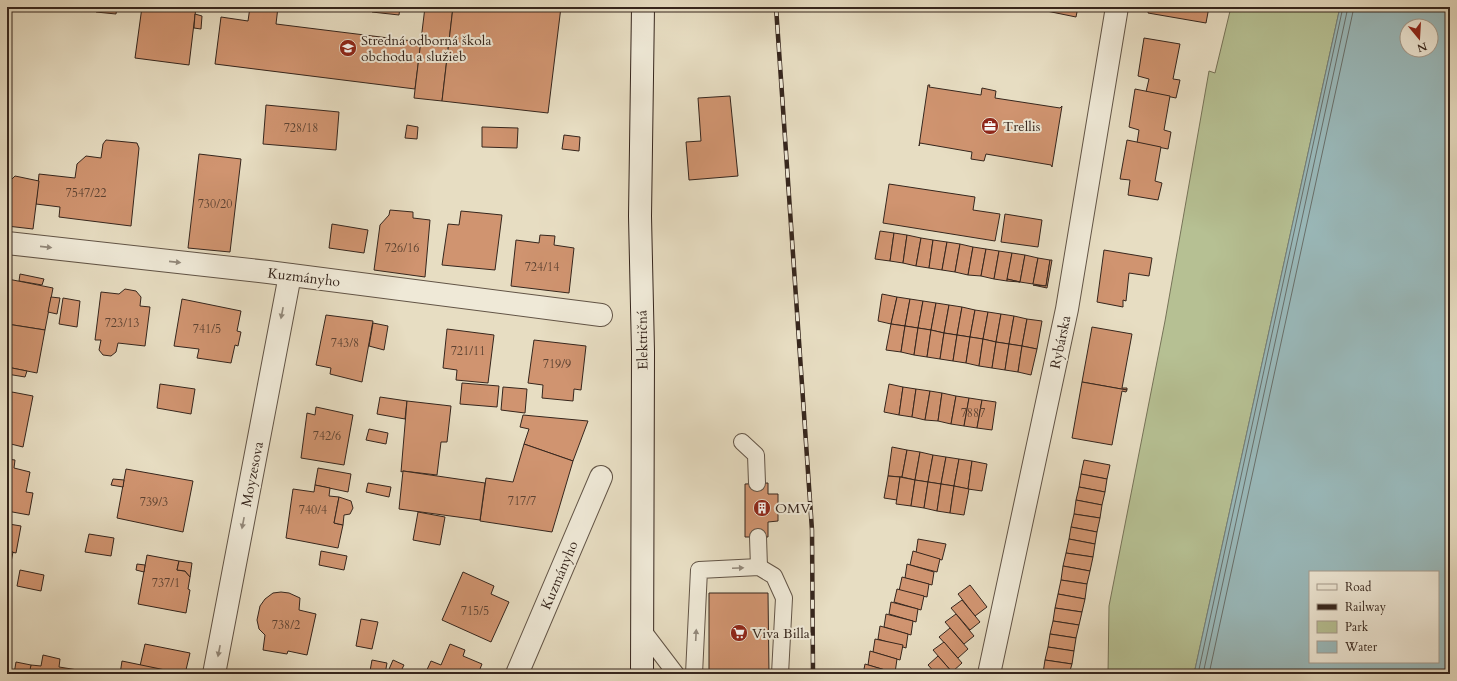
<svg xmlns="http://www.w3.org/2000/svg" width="1457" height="681" font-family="Cardo,serif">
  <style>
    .green { fill: #b6c093; stroke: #767358 }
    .water { fill: #9ababc; stroke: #727f7c; fill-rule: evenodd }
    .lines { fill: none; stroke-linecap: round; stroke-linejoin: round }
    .shore { stroke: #68706c; stroke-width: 1 }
    .building { fill: #d09470; stroke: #36261d }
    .lane-casing { stroke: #625446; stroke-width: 18 }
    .street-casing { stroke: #625446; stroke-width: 24 }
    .secondary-casing { stroke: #36261d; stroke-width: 24 }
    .lane { stroke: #efe9d7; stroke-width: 16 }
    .street { stroke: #efe9d7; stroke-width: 22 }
    .secondary { stroke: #efe9d7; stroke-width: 22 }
    .rail-casing { stroke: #36261d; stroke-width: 4.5 }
    .rail { stroke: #efe9d7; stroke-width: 3; stroke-dasharray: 9; stroke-linecap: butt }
    .oneway { fill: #92887a }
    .labels { text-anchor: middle; stroke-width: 4; stroke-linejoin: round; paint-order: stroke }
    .number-label { font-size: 12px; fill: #5c4232 }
    .poi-label { font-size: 14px; fill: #36261d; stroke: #efe9d7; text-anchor: start }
    .street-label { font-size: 14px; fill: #36261d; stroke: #efe9d7 }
  </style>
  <rect width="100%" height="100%" fill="#e7ddc2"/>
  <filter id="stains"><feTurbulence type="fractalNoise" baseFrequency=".005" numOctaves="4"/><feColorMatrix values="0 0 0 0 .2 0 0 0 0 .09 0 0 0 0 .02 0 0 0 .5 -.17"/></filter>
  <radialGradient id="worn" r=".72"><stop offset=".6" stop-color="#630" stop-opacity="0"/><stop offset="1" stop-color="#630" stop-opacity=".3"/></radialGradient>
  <polygon class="green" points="1231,7 1340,7 1194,674 1108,674 1109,606 1165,321 1209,71 1215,73"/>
  <path class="water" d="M1340 7H1450V674H1194ZM1407 26H1431V50H1407ZM1310 572H1438V662H1310Z"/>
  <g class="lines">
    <g class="shore">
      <polyline points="1198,674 1343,7"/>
      <polyline points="1203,674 1348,7"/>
      <polyline points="1209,674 1354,7"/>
    </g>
  </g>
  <g class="building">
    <polygon points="97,7 117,7 116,14 96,12"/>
    <polygon points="142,7 196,7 189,65 135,58"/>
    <polygon points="250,7 278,7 276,24 421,42 415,89 215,64 221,17 248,21"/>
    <polygon points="324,7 347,7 347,9"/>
    <polygon points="372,7 400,7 399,15 372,12"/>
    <polygon points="425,7 453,7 442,101 414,98"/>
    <polygon points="453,7 561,7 548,113 442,101"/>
    <polygon points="1027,7 1078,7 1076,17"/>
    <polygon points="1149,7 1209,7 1206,23 1148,13"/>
    <polygon points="195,14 202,16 201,29 194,28"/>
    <polygon points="1144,38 1180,44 1173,79 1180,80 1176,98 1146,92 1149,79 1138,76"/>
    <polygon points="928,85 930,85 929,87 981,95 982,88 996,91 995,98 1060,108 1062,106 1052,167 1051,165 986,154 984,161 971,159 972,152 920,143 919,146"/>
    <polygon points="1135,89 1170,96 1164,130 1171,132 1168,149 1137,143 1139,130 1129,127"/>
    <polygon points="730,96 738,176 689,180 686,142 701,141 698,98"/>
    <polygon points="266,105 339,112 336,150 263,144"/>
    <polygon points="407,125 418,127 417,139 405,138"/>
    <polygon points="482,127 518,128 517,148 482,147"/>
    <polygon points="564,135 580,137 579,151 562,149"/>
    <polygon points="106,140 137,143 139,148 131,226 59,217 60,207 36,204 39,174 75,178 77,164 86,156 101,158 103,144"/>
    <polygon points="1127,140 1161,147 1155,181 1162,183 1158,200 1128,195 1130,180 1120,179"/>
    <polygon points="199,154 241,159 230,252 188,248"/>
    <polygon points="15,176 39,181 33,229 7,226 7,178 12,179"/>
    <polygon points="889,184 975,197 973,210 1000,214 995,241 883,223"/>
    <polygon points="390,210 413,212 413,218 430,220 425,277 374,270 380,225 389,215"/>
    <polygon points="461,211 502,215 495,270 442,265 448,224 459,225"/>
    <polygon points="1005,214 1042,220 1038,247 1001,242"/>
    <polygon points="332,224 368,230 364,253 329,248"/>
    <polygon points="880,231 894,233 890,261 875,259"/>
    <polygon points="894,233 907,235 903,263 890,261"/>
    <polygon points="540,235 555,236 554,245 574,248 569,293 511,286 516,240 539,243"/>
    <polygon points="907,235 921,238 916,266 903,263"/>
    <polygon points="921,238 933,240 929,268 916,266"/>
    <polygon points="933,240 947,242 942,270 929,268"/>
    <polygon points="947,242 960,244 955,272 942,270"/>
    <polygon points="960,244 973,247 968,275 955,272"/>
    <polygon points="973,247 986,249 981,276 968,275"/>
    <polygon points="986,249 999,251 994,279 981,276"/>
    <polygon points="1104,250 1152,258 1149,276 1129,273 1126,301 1123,300 1123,307 1097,302"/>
    <polygon points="999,251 1012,253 1007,281 994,279"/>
    <polygon points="1012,253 1025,255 1020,282 1007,279"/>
    <polygon points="1025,255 1038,258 1033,284 1020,282"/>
    <polygon points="1038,258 1050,260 1046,286 1033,284"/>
    <polygon points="1050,260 1052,260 1047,288 1033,285 1046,286"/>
    <polygon points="20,274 44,279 42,285 19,281"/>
    <polygon points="8,279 53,288 45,330 7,324"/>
    <polygon points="1007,279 1020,282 1007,281"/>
    <polygon points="125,289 136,291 141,297 140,306 150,307 145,346 118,343 116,352 111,356 103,355 99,350 101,340 95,340 101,292 119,294"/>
    <polygon points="882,294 897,297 891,324 878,321"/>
    <polygon points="51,297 60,298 57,314 48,312"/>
    <polygon points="897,297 910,299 905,326 891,324"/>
    <polygon points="63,298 80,301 77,327 59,324"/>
    <polygon points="182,299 241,311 237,331 241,332 238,346 235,345 231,363 197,358 199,349 174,346"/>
    <polygon points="910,299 923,301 918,328 905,326"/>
    <polygon points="923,301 936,303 931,330 918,328"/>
    <polygon points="936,303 949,305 944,333 931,330"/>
    <polygon points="949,305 962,307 957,335 944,333"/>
    <polygon points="962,307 975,310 970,337 957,335"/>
    <polygon points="975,310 988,312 983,339 970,337"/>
    <polygon points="988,312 1001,314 996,342 983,339"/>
    <polygon points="1001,314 1014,316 1009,344 996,342"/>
    <polygon points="326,315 373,321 362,382 330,374 331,368 316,365"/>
    <polygon points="1014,316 1027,319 1022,346 1009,344"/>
    <polygon points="1027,319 1042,321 1037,349 1022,346"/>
    <polygon points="373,323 388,326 384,350 369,346"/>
    <polygon points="7,324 45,330 37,373 7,367"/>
    <polygon points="891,324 905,326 901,352 886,350"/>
    <polygon points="905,326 918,328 914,355 901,352"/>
    <polygon points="1092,327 1132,334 1122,388 1127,388 1127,390 1082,382"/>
    <polygon points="918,328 931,330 927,357 914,355"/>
    <polygon points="447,329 494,335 488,383 456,380 457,370 443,368"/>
    <polygon points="931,330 944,333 940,359 927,357"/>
    <polygon points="944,333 957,335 953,361 940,359"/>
    <polygon points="957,335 970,337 966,363 953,361"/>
    <polygon points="970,337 983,339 979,366 966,363"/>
    <polygon points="983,339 996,342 992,368 979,366"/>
    <polygon points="534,340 586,346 581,390 574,389 573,401 542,398 543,385 528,383"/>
    <polygon points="996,342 1009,344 1005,370 992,368"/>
    <polygon points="1009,344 1022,346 1018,372 1005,370"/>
    <polygon points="1022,346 1037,349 1031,375 1018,372"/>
    <polygon points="7,367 27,371 25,377 7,374"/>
    <polygon points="1082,382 1127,390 1126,392 1122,391 1112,445 1072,438"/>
    <polygon points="462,383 499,386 497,407 460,404"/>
    <polygon points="160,384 195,389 191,414 157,408"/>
    <polygon points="889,384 903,387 899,415 884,412"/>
    <polygon points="503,387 527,389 525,413 501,410"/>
    <polygon points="903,387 916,389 912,417 899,415"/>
    <polygon points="916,389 930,391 925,420 912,417"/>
    <polygon points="7,391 12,392 10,398 7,398"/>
    <polygon points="930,391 942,393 938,421 925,420"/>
    <polygon points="12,392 33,396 23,447 7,443 7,398 10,398"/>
    <polygon points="942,393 956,396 951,424 938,421"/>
    <polygon points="956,396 969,398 964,426 951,424"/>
    <polygon points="380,397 407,401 405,419 377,414"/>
    <polygon points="969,398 982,400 977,428 964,426"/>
    <polygon points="982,400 996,402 992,430 977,428"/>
    <polygon points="407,401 451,406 447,442 441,442 437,475 403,471 401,472"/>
    <polygon points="316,407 353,415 344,465 301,458 307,413 315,415"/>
    <polygon points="523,415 588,421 573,461 524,444 529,429 520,427"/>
    <polygon points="369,429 388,433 386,444 366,440"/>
    <polygon points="524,444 573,461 552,532 480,521 486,478 513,482"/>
    <polygon points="892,447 907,450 902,477 888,476"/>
    <polygon points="907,450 920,452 915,480 902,477"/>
    <polygon points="920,452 933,455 928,482 915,480"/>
    <polygon points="933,455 946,457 941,484 928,482"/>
    <polygon points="946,457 959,459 954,486 941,484"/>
    <polygon points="7,459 15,460 14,468 30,472 26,492 33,493 29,515 7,511"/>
    <polygon points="959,459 972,461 968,489 954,486"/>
    <polygon points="1084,460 1110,465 1107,479 1081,474"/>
    <polygon points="972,461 987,464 982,491 968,489"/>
    <polygon points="318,468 351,474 348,492 315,485"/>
    <polygon points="126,469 193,481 183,532 117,518"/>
    <polygon points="403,471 485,483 480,520 399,509"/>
    <polygon points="1081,474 1107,479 1105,492 1079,487"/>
    <polygon points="888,476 900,477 897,500 884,498"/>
    <polygon points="900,477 915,480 911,506 896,504"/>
    <polygon points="113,479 124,480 123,487 111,485"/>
    <polygon points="915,480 928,482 924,508 911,506"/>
    <polygon points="928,482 941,484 937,511 924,508"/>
    <polygon points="368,483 391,487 389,497 366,492"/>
    <polygon points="768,483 768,494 778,494 778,521 768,522 768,537 745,537 745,484"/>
    <polygon points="941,484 954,486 950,513 937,511"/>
    <polygon points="315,485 330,488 329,496 339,497 334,523 343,525 338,548 286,538 293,489 314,492"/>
    <polygon points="954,486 969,489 964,515 950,513"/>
    <polygon points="1079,487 1105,492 1102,505 1076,500"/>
    <polygon points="339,497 351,501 353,508 350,514 344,515 343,525 334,523"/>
    <polygon points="1076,500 1102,505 1100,518 1074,514"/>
    <polygon points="418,512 445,517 440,545 413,540"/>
    <polygon points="1074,514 1100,518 1097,532 1071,527"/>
    <polygon points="9,524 21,526 16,553 7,551"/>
    <polygon points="1071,527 1097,532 1095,544 1069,539"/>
    <polygon points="89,534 114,538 111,556 85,552"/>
    <polygon points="918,539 946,544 942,560 916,553"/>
    <polygon points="1069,539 1095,544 1093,557 1066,553"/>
    <polygon points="7,551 13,552 10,567 7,567"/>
    <polygon points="321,551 347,556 344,570 319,565"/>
    <polygon points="913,551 940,559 937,572 910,565"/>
    <polygon points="1066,553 1093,557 1090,571 1063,566"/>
    <polygon points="147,555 179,561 177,570 185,571 190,577 188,589 190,590 186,613 138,604"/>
    <polygon points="179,561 192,563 190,577 185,571 177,570"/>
    <polygon points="137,564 145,565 144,572 136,570"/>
    <polygon points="907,564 934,572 932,585 905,578"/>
    <polygon points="1063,566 1090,571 1087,584 1061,580"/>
    <polygon points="20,570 44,575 41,591 17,586"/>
    <polygon points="463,572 494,586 491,594 509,602 491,642 442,620"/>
    <polygon points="902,577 929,584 927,597 899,591"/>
    <polygon points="1061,580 1087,584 1085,599 1058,594"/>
    <polygon points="970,585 987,607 975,616 958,594"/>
    <polygon points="897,589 924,596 921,610 894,602"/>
    <polygon points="281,592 289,593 300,598 299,610 316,614 307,655 288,651 287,654 263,650 265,635 259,629 257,620 260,606 265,599 273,593"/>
    <polygon points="709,593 768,593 769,674 709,674"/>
    <polygon points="1058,594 1085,599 1082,612 1055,608"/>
    <polygon points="962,600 980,622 970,630 951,608"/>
    <polygon points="891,602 918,609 916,622 889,614"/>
    <polygon points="1055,608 1082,612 1079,625 1053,621"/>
    <polygon points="886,614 913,621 911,635 884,627"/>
    <polygon points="956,614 974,636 964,644 945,622"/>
    <polygon points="361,619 378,622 372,649 356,646"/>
    <polygon points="1053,621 1079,625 1076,638 1050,634"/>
    <polygon points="880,626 908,634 906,648 878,639"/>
    <polygon points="950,628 968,649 958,658 939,637"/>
    <polygon points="1050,634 1076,638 1074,651 1048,647"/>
    <polygon points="875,639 903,645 900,660 873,652"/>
    <polygon points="944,642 962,663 952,672 933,650"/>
    <polygon points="145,644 190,653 185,674 140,666"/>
    <polygon points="450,644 465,650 463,656 482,664 478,674 425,674 431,661 441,665"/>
    <polygon points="1048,647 1074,651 1072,664 1045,660"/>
    <polygon points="870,651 897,659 895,673 868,665"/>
    <polygon points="43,655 60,659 59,667 84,671 83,674 29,674 31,665 41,666"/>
    <polygon points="938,656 952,672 954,674 936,674 928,665"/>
    <polygon points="372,660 387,663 385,674 370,671"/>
    <polygon points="393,660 404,665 401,671 409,674 387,674"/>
    <polygon points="1045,660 1072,664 1069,674 1043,673"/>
    <polygon points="122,661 170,671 169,674 120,674"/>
    <polygon points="16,662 31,665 29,674 14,674"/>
    <polygon points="865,664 892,672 892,674 863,674"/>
    <polygon points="932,670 936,674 927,674"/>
  </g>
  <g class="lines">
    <defs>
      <g id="lane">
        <polyline points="742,442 756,455 757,483"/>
        <polyline points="758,537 759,567"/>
        <polyline points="641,628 676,674"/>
        <polyline points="694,674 699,570 759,567 774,576 784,598 780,674"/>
      </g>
      <g id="street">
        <polyline points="7,243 268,272 601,315"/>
        <polyline points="214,674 290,275"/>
        <polyline points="517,674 601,477"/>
        <polyline points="989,674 1067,309 1117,7"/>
      </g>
      <polyline id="secondary" points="642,674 643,352 640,216 643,7"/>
    </defs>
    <use href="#lane" class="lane-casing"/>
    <use href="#street" class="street-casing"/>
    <use href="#secondary" class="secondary-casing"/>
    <use href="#lane" class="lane"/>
    <use href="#street" class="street"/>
    <use href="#secondary" class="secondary"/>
    <defs>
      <polyline id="rail" points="776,7 812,530 813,674"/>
    </defs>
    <use href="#rail" class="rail-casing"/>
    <use href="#rail" class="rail"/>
  </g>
  <defs><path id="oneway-solid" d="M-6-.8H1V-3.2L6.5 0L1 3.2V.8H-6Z"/></defs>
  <g class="oneway">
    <use href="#oneway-solid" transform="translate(46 247) rotate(6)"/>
    <use href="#oneway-solid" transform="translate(175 262) rotate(6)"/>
    <use href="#oneway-solid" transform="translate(282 313) rotate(101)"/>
    <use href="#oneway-solid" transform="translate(243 523) rotate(101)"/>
    <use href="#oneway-solid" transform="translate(738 568) rotate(-3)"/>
    <use href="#oneway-solid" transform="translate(696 635) rotate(-87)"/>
    <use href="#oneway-solid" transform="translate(219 651) rotate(101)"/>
  </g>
  <defs>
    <symbol id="school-disc" viewBox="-11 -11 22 22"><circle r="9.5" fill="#8f2418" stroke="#efe9d7"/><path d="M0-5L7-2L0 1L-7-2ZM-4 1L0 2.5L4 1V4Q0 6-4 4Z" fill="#fff"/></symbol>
    <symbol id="office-disc" viewBox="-11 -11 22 22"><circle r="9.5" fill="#8f2418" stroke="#efe9d7"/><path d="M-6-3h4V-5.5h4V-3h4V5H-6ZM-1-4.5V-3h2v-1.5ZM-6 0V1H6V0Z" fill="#fff"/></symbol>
    <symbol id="building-disc" viewBox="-11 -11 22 22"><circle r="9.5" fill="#8f2418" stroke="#efe9d7"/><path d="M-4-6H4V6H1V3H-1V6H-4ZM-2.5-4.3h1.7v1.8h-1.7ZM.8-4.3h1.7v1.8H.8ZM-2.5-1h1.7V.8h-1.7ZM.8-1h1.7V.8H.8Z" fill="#fff"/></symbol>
    <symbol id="supermarket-disc" viewBox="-11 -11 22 22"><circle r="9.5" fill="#8f2418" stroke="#efe9d7"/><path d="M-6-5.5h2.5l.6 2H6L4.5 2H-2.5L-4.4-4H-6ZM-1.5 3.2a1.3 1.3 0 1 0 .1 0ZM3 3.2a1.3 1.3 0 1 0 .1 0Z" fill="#fff"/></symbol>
  </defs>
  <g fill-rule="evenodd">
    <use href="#school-disc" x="338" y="38" width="20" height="20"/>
    <use href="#office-disc" x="980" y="116" width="20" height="20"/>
    <use href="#building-disc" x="752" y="498" width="20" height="20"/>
    <use href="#supermarket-disc" x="729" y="623" width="20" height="20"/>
  </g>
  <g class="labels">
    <g class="number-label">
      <text x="301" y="132">728/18</text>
      <text x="86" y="197">7547/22</text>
      <text x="215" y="208">730/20</text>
      <text x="402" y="252">726/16</text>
      <text x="542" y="271">724/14</text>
      <text x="122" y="327">723/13</text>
      <text x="207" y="333">741/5</text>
      <text x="345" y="347">743/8</text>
      <text x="468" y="355">721/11</text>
      <text x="557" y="368">719/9</text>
      <text x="973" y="417">7887</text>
      <text x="327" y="440">742/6</text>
      <text x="522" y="505">717/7</text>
      <text x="154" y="506">739/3</text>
      <text x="313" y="514">740/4</text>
      <text x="166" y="587">737/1</text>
      <text x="475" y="615">715/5</text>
      <text x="286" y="629">738/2</text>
    </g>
    <g class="poi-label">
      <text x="361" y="45">Stredná odborná škola<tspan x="361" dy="16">obchodu a služieb</tspan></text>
      <text x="1003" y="131">Trellis</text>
      <text x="775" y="513">OMV</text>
      <text x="752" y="638">Viva Billa</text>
    </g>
    <g class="street-label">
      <text transform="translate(304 277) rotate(7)" y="5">Kuzmányho</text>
      <text transform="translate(642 340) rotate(-91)" y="5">Električná</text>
      <text transform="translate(1060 342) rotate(-78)" y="5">Rybárska</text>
      <text transform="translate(252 474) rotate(-79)" y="5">Moyzesova</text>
      <text transform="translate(559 575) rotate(-67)" y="5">Kuzmányho</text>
    </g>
  </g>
  <rect width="1457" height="681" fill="none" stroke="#e7ddc2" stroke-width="24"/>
  <rect x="8" y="8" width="1441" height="665" fill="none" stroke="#36261d" stroke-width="2"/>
  <rect x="12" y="12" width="1433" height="657" fill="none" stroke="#36261d"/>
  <rect x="1309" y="571" width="130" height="92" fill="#efe9d7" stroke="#a59b8d"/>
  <rect x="1317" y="584" width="20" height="6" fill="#efe9d7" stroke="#a59b8d"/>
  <text x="1345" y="591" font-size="12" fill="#36261d">Road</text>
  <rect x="1317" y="604" width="20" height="6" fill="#36261d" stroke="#a59b8d"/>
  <text x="1345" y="611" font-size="12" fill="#36261d">Railway</text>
  <rect x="1317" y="621" width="20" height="12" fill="#b6c093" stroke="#a59b8d"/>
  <text x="1345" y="631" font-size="12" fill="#36261d">Park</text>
  <rect x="1317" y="641" width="20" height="12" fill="#9ababc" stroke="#a59b8d"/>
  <text x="1345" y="651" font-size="12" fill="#36261d">Water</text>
  <g transform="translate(1419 38) rotate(162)"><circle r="19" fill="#efe9d7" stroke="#a59b8d"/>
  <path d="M0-3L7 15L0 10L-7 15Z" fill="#8f2418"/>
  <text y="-6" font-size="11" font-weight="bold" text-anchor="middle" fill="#36261d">N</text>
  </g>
  <rect width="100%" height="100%" filter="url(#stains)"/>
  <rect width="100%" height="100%" fill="url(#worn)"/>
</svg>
